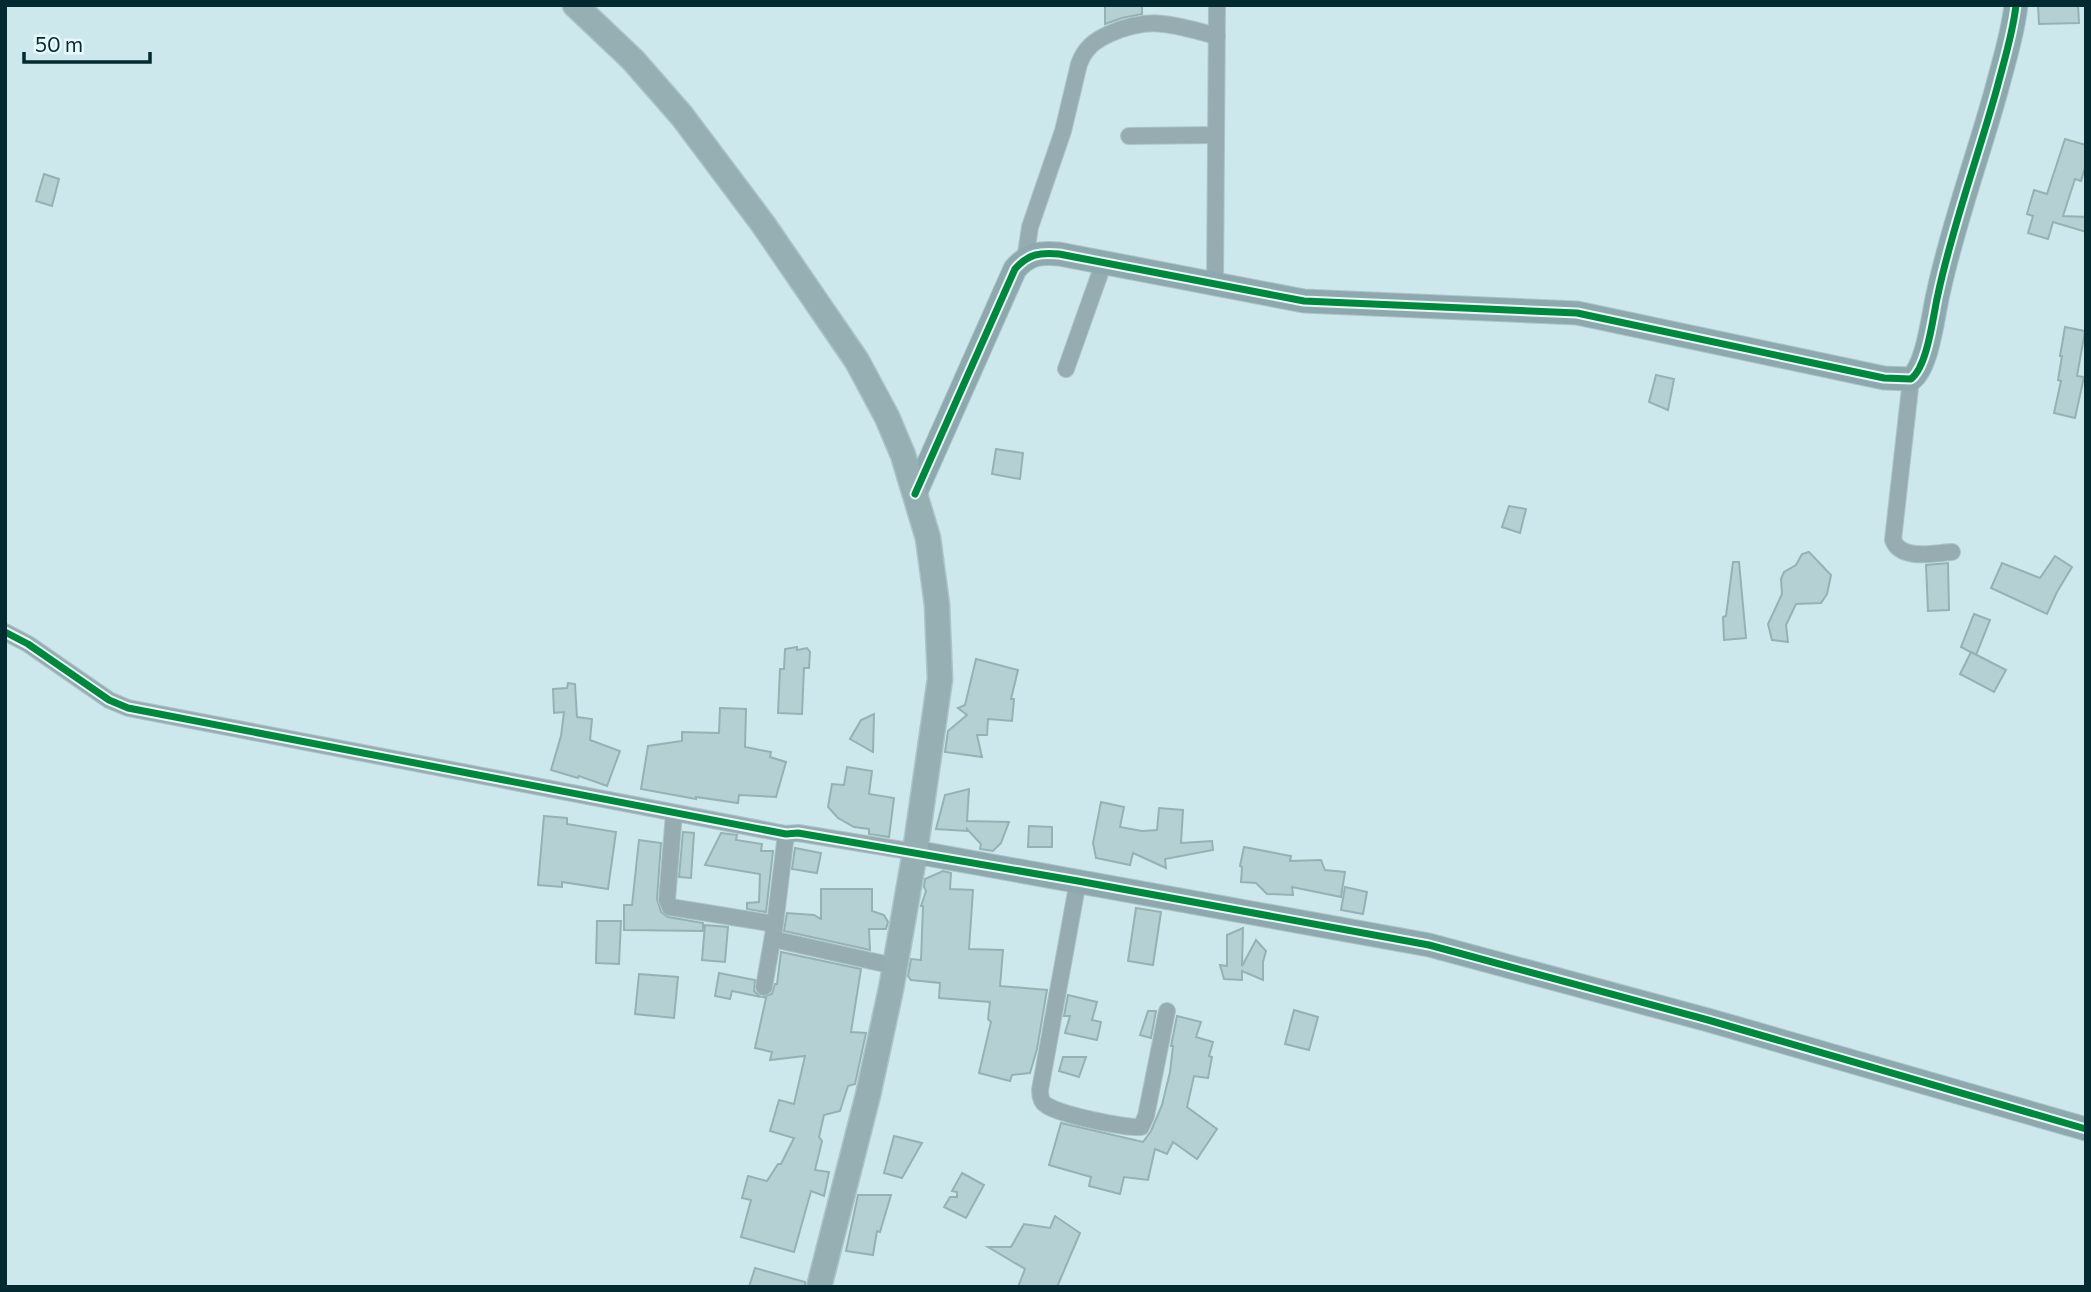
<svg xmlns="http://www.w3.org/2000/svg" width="2091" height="1292" font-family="Commissioner,sans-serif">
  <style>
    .building { fill: #b4d0d2; stroke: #95b2b3; stroke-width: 2 }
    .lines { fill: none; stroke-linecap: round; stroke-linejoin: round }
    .street-casing { stroke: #abc4c9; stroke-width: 18 }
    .secondary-casing { stroke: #abc4c9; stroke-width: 25 }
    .primary-casing { stroke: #abc4c9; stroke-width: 27 }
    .street { stroke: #96acb1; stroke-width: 16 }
    .secondary { stroke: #8da9ae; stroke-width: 23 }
    .primary { stroke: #96afb3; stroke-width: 24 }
    .cycleway-casing { stroke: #e7f7fa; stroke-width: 11 }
    .cycleway { stroke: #00873e; stroke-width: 7 }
  </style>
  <rect width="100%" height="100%" fill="#cde8ed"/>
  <g class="building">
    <polygon points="1105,5 1142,5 1142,14 1122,18 1105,24"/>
    <polygon points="2038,5 2078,5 2079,23 2039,24"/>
    <polygon points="2065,139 2086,145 2086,164 2081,181 2075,179 2063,216 2086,217 2086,232 2053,222 2048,239 2028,233 2033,216 2027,214 2034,190 2047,194"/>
    <polygon points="44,174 59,179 52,206 36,201"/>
    <polygon points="2065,327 2085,331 2077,376 2084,377 2075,418 2054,413 2061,381 2058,380 2062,356 2060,356"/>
    <polygon points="1656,375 1674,379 1668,410 1649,402"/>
    <polygon points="996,449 1023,453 1020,479 992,474"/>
    <polygon points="1509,506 1526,509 1520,533 1502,527"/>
    <polygon points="1809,552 1831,575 1827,594 1821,603 1796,604 1786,625 1788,642 1772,640 1768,624 1782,594 1781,579 1784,572 1796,565 1802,554"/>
    <polygon points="2055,556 2072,567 2057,592 2047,614 1991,588 2002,563 2040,578"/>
    <polygon points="1733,562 1739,562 1746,638 1724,640 1723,617 1726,616"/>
    <polygon points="1948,563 1949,610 1928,611 1926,565"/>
    <polygon points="1974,614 1990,620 1976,655 1961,647"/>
    <polygon points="797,647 797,650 807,648 810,652 809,668 804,668 802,714 778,713 780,669 784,669 785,649"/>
    <polygon points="1971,652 2006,670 1994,692 1960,674"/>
    <polygon points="976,659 1018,670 1011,699 1014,699 1012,721 988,719 987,735 977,735 982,757 945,752 948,731 967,715 958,708 965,705"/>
    <polygon points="568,683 575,684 577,717 592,719 590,740 620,751 607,786 579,776 578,778 551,770 561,736 564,712 554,713 553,689 567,688"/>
    <polygon points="720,708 746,709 745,747 771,752 770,757 786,762 776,797 739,795 738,803 696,797 696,799 641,789 648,746 682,741 682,732 719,733"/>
    <polygon points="874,714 873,752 850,739 861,720"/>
    <polygon points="847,767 872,771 869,794 894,798 889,837 869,834 869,829 854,827 838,818 828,807 832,784 844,785"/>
    <polygon points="969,789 967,821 1009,822 1001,843 993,851 980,849 981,844 967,829 967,831 936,829 945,795"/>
    <polygon points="1101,802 1124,807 1120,827 1142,831 1157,830 1159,808 1183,810 1181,843 1212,841 1213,850 1165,859 1166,868 1133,853 1130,865 1096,858 1093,843"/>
    <polygon points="544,816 567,818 567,824 616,832 608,889 562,882 562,887 538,885"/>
    <polygon points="1029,826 1052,827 1052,847 1028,847"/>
    <polygon points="683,832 694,833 691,878 679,877"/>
    <polygon points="721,833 737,835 736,840 762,844 761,851 773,851 766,912 747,909 747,903 759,902 760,874 705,865"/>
    <polygon points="639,840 661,843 657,899 661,912 668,917 703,923 703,931 624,930 624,905 632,905"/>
    <polygon points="1244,847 1291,856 1290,861 1321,860 1325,870 1345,872 1341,897 1292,887 1293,895 1267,894 1256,883 1241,882 1242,867 1240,866"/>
    <polygon points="795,848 821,853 817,873 792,869"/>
    <polygon points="943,871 951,873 950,889 973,890 969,949 1003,950 1000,986 1047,990 1037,1049 1030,1073 1012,1075 1010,1081 979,1073 991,1022 988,1019 990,1002 939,998 940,983 911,980 908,976 911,959 921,960 923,906 921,906 926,891 924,887 925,879"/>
    <polygon points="1345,887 1367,892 1363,914 1341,910"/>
    <polygon points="821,889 872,889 872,911 884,915 888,922 886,929 869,929 870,950 784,931 787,913 814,915 821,919"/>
    <polygon points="1136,908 1161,912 1153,965 1128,961"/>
    <polygon points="597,921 621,921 619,964 596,963"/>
    <polygon points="705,925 728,927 725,962 702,960"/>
    <polygon points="1243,928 1242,966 1256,940 1266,951 1263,962 1263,980 1242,971 1242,980 1224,979 1220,965 1227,966 1227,935"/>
    <polygon points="781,952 861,969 851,1032 866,1033 855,1084 848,1086 840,1111 824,1115 819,1137 822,1141 815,1170 829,1172 824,1196 811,1191 794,1252 741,1237 751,1200 742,1198 748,1176 767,1181 778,1164 781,1164 794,1138 770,1131 779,1100 794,1104 805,1056 770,1060 772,1052 755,1048 766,998 763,997 772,994 775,984 777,984"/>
    <polygon points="719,973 755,980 754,991 761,997 732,991 730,999 715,996"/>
    <polygon points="639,974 678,977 674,1018 635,1014"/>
    <polygon points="1068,995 1097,1002 1092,1020 1101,1022 1097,1040 1065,1033 1070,1016 1064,1016"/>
    <polygon points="1294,1010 1318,1017 1309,1050 1285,1044"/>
    <polygon points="1148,1011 1156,1011 1151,1038 1140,1035"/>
    <polygon points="1177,1016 1201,1022 1196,1037 1213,1042 1209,1056 1212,1057 1208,1078 1194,1076 1187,1107 1217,1129 1197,1159 1173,1142 1167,1154 1155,1149 1148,1180 1124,1177 1120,1194 1089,1186 1091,1177 1049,1165 1061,1123 1143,1142 1151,1131 1162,1105 1170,1072 1173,1046 1171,1046"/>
    <polygon points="1063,1057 1086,1057 1079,1077 1059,1071"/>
    <polygon points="894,1136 922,1143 902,1178 884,1173"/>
    <polygon points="962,1173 984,1185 966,1218 944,1207 950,1197 957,1197 957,1192 952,1191"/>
    <polygon points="858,1195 891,1195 880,1232 877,1231 873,1255 846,1251"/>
    <polygon points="1055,1216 1080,1233 1057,1287 1018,1287 1025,1269 988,1247 1011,1247 1024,1224 1050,1228"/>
    <polygon points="755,1268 805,1282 805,1287 749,1287"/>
  </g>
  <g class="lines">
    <defs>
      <g id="street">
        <polyline points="1129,136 1216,135"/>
        <path d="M1025 260 1030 227 1063 131 1079 64C1085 48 1094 41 1109 34 1152 15 1174 25 1217 36"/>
        <polyline points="1215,284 1217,5"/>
        <polyline points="1066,369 1104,262"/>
        <path d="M1911 379 1893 540C1901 561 1934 553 1952 552"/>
        <polyline points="5,632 28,644 109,700 128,708 786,834 798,833 915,852"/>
        <polyline points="674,813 667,900 670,907 775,924"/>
        <path d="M1078 881 1040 1090C1040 1097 1041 1102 1046 1105 1061 1115 1124 1128 1141 1127L1146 1116 1167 1011"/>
        <polyline points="773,939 894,966"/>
        <polyline points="764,987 775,924 786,834"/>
      </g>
      <g id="secondary">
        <path d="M915 494 1015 269C1028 254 1040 252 1059 254L1304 301 1577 313 1884 378 1911 379C1928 366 1933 315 1938 294 1953 224 1978 157 1997 88 2004 61 2013 33 2016 5"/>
        <polyline points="915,852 1429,945 1708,1020 2086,1129"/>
      </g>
      <polyline id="primary" points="575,5 633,60 682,116 763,224 857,361 887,417 903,455 928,538 937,605 940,679 915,852 891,989 868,1095 819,1287"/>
    </defs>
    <use href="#street" class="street-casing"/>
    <use href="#secondary" class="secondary-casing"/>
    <use href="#primary" class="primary-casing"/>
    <use href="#street" class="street"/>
    <use href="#secondary" class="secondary"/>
    <use href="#primary" class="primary"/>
    <defs>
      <g id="cycleway">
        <path d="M915 494 1015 269C1028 254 1040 252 1059 254L1304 301 1577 313 1884 378 1911 379C1928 366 1933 315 1938 294 1953 224 1978 157 1997 88 2004 61 2013 33 2016 5"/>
        <polyline points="5,632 28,644 109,700 128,708 786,834 798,833 1078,881 1429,945 1708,1020 2086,1129"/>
      </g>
    </defs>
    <use href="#cycleway" class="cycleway-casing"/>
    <use href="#cycleway" class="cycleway"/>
  </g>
  <rect width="2091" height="1292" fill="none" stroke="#042a31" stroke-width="14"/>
  <path d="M24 52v10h126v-10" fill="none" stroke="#042a31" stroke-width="3.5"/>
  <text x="35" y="52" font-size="21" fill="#042a31" stroke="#e7f7fa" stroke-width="5" paint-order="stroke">50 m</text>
</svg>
